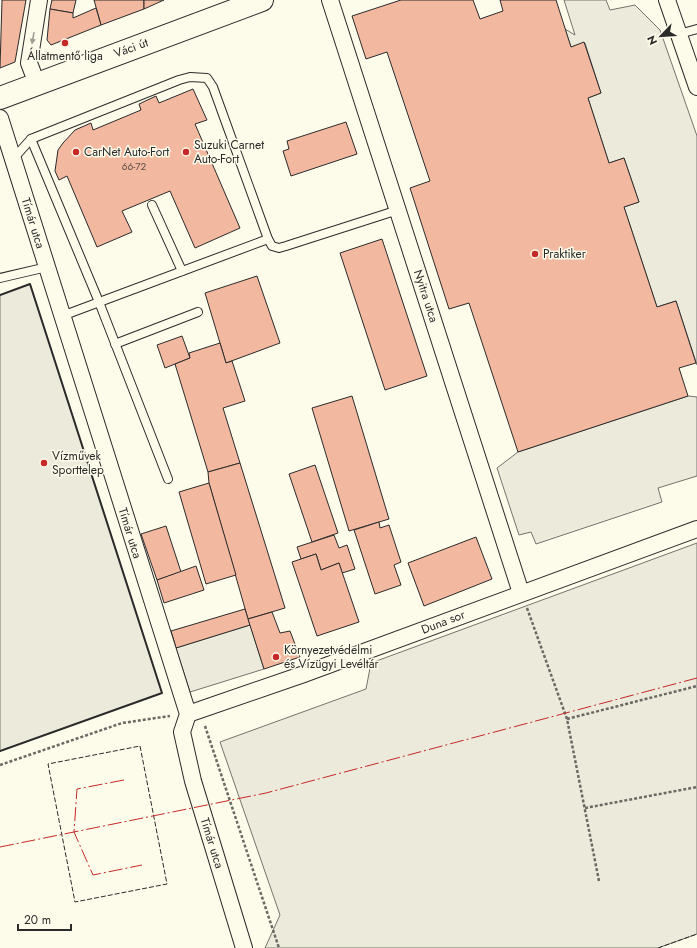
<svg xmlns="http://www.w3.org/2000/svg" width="697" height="948" font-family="Jost,sans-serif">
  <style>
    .green { fill: #ecebdb; stroke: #74746e }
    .parking { fill: #eceadb; stroke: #74746e }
    .building { fill: #f2b8a0; stroke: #2b2b2b }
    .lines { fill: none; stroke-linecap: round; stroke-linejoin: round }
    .service-casing { stroke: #2b2b2b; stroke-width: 10 }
    .minor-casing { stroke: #2b2b2b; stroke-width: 18 }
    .primary-casing { stroke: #2b2b2b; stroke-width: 24 }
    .path { stroke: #6a6964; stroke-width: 2.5; stroke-dasharray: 3 2; stroke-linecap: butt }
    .service { stroke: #fdfbea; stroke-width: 8 }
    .minor { stroke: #fdfbea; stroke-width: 16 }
    .primary { stroke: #fdfbea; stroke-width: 22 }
    .fence { stroke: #2b2b2b; stroke-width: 1; stroke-dasharray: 5 2; stroke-linecap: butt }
    .wall { stroke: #2b2b2b; stroke-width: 2 }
    .power { stroke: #c62828; stroke-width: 1; stroke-dasharray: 14 3 2 3; stroke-linecap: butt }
    .oneway { fill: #9e9d94 }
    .poi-dot { fill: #c62828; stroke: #fdfbea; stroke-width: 1.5 }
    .labels { text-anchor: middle; stroke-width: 3; stroke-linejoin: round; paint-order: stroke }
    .number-label { font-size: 10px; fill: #5d4e48 }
    .street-label { font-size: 12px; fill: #2b2b2b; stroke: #fdfbea }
    .poi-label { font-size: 12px; fill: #2b2b2b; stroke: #fdfbea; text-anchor: start }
  </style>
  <rect width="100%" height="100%" fill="#fdfbea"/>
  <g class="green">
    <polygon points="30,284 162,693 0,751 0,295"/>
    <polygon points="697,543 697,934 658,948 265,948 280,915 220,742 366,689 371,663"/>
    <polygon points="250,625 264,669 190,692 176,648"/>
  </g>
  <g class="parking">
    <polygon points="564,0 606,0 610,10 635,5 660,30 697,136 697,365 676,301 657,307 624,207 639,202 624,158 609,163 588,98 601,93 585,43 571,47 565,29 575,35"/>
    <polygon points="688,396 697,397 697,476 658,488 662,502 536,544 531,532 519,535 497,468 518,452"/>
  </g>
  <g class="building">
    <polygon points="2,0 26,0 15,62 0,68"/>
    <polygon points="52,0 76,0 73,13 50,9"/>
    <polygon points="94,0 144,0 144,9 101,25"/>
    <polygon points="144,0 164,0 144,9"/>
    <polygon points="401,0 473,0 480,19 503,11 500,0 556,0 571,47 584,42 601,93 588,98 609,163 624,158 639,202 624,207 657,307 676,301 696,363 679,368 688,396 518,452 469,303 449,309 410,188 430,181 387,52 366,59 352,16"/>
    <polygon points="96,8 101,25 51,45 47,40 50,9 73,13 73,18"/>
    <polygon points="193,89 207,120 195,124 240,228 195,248 170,191 122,211 132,232 97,247 67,176 59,180 55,171 58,150 63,143 75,130 91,123 93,130 141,110 139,104 156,96 159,103"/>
    <polygon points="346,122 357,154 291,176 283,151 289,149 287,141"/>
    <polygon points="382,239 427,376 385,390 340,253"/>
    <polygon points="257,276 280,343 226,363 205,293"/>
    <polygon points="182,336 190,358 165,368 157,345"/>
    <polygon points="220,343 226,363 232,361 245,401 223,408 240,463 208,472 175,364 190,358 189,353"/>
    <polygon points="352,396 389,519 349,531 312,408"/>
    <polygon points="240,463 285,608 248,619 209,483 208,472"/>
    <polygon points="315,465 338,533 312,542 289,474"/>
    <polygon points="209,483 236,575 206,584 179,492"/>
    <polygon points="379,522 380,528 389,525 401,562 394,565 401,585 375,594 354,530"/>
    <polygon points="166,526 181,572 157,580 141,534"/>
    <polygon points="334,535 339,548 347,545 355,569 342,573 339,563 321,570 316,554 301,559 297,547"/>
    <polygon points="476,537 492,579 424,606 408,563"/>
    <polygon points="316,554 321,570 339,563 359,622 317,636 292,562"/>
    <polygon points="196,566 204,590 164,603 157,580"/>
    <polygon points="245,609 250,625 176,648 171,631"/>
    <polygon points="272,612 280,633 290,631 300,657 264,669 248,619"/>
  </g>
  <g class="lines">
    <defs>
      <g id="service">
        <polyline points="679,34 697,29"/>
        <polyline points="31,139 99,302 168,479"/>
        <polyline points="13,159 31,139 179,80 190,77 207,78 213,87 268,239 272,246 279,248 286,246 398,210"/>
        <polyline points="152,205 182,271"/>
        <polyline points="0,278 47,267"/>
        <polyline points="62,316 268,239"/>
        <polyline points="115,344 198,312"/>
      </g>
      <g id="minor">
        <polyline points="330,0 521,593"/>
        <polyline points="667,0 697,87"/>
        <polyline points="37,84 29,63 39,0"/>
        <polyline points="0,118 188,714 182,732 193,781 244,948"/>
        <polyline points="188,714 304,674 697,529"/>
      </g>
      <polyline id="primary" points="0,98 262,0"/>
    </defs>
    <use href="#service" class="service-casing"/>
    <use href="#minor" class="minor-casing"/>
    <use href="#primary" class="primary-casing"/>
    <g class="path">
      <polyline points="527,608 567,719 599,881"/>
      <polyline points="567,719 697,686"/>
      <polyline points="205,726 279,948"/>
      <polyline points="0,765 122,723 170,716"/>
      <polyline points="585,808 697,787"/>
    </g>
    <use href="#service" class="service"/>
    <use href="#minor" class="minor"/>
    <use href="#primary" class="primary"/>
    <g class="fence">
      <polygon points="140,746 167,884 75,902 48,764"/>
      <polyline points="658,948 697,934"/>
    </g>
    <polyline class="wall" points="0,295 30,284 162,693 0,751"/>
    <g class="power">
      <polyline points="124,780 77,789 74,832 93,875 142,865"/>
      <polyline points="0,847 266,793 697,678"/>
    </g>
  </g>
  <defs><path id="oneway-solid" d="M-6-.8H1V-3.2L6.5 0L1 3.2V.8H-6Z"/></defs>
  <use class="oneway" href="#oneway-solid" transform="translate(33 38) rotate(100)"/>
  <g class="poi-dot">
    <circle cx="65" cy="43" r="4"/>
    <circle cx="76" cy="152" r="4"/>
    <circle cx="186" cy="152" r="4"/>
    <circle cx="535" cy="254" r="4"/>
    <circle cx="44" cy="463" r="4"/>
    <circle cx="276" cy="657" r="4"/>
  </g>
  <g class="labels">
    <g class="number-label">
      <text x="134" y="170">66-72</text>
    </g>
    <g class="street-label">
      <text transform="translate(131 48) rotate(-20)" y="4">Váci út</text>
      <text transform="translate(33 223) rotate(73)" y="4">Tímár utca</text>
      <text transform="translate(426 296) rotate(72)" y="4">Nyitra utca</text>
      <text transform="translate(130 533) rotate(73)" y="4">Tímár utca</text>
      <text transform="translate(443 622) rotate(-21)" y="4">Duna sor</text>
      <text transform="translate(212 843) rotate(73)" y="4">Tímár utca</text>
    </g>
    <g class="poi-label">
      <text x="65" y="60" text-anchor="middle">Állatmentő liga</text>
      <text x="194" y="149">Suzuki Carnet<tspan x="194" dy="14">Auto-Fort</tspan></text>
      <text x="84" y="156">CarNet Auto-Fort</text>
      <text x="543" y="258">Praktiker</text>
      <text x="52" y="460">Vízművek<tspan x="52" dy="14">Sporttelep</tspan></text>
      <text x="284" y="654">Környezetvédelmi<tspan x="284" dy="14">és Vízügyi Levéltár</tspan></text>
    </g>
  </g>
  <g transform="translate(661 36) rotate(245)" stroke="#fdfbea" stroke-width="3" paint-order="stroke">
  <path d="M0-3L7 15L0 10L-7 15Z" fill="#2b2b2b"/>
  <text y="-6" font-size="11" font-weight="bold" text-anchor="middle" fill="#2b2b2b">N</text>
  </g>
  <path d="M18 924v6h53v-6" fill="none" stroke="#2b2b2b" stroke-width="2"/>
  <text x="24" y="924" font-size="12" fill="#2b2b2b" stroke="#fdfbea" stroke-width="3" paint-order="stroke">20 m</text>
</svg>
